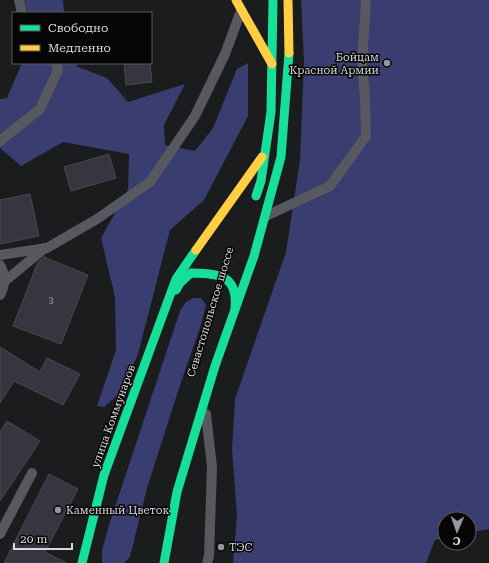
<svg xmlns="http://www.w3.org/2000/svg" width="489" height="563" font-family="'Roboto Serif',serif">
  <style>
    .forest { fill: #3a3d6f }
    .building { fill: #363640; stroke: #48494b }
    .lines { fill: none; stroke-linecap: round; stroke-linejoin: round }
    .lane { stroke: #575860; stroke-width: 10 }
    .fast { stroke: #16e098; stroke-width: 9 }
    .slow { stroke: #ffcf43; stroke-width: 9 }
    .poi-dot { fill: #96979a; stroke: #060607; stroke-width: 1.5 }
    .labels { text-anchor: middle; stroke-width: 3; stroke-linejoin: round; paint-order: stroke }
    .number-label { font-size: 9px; fill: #b0b0b5 }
    .poi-label { font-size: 11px; fill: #d8d9dc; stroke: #060607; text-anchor: start }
    .street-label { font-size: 11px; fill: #d8d9dc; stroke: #060607 }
  </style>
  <rect width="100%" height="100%" fill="#1b1c1e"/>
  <g class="forest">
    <polygon points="24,0 63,0 64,13 28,13"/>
    <polygon points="301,0 489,0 489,529 469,533 469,519 445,519 445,538 435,540 426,563 233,563 237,516 232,450 235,399 286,252 300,160 304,61"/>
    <polygon points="22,63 75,63 78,67 107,78 128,102 185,84 164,125 165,145 195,151 213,128 237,69 248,63 248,116 204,200 170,230 138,354 121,392 104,407 97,406 116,350 115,297 101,238 128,190 129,154 63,142 21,166 0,148 0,99 7,98"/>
    <polygon points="193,298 201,298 206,305 200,328 181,382 147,488 130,557 124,563 102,563 102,550 110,522 180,311 186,302"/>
  </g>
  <g class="building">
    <polygon points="124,63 150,63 152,82 126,85"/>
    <polygon points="109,154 116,178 71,191 64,167"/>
    <polygon points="30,194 39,236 0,244 0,200"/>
    <polygon points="44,257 88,275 61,344 13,326 38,262"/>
    <polygon points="0,347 40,372 47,358 80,374 63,405 14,381 0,403"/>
    <polygon points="7,421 40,441 0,501 0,432"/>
    <polygon points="49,474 78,489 45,552 66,563 4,563"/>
  </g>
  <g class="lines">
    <g class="lane">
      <polyline points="19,0 22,13"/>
      <polyline points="0,141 40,109 58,70 56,63"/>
      <polyline points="266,216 330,186 366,136 365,98 362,64 366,0"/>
      <polyline points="0,255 47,248 97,219 150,182 195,116 225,54 241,11"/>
      <path d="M0 265C6 275 5 286 0 295"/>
      <polyline points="5,281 45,248"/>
      <polyline points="206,414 212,467 209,556 207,563"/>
      <polyline points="0,534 32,473"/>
    </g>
    <g class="fast">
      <polyline points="256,196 261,181 271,112 273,0"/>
      <path d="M176 290 180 283 191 273C218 274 238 274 235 308"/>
      <polyline points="82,563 104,475 176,279 196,250"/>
      <polyline points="164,563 177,492 215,366 254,256 281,157 289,53"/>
    </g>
    <g class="slow">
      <polyline points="236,0 272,64"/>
      <polyline points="288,0 289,53"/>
      <polyline points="196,250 262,157"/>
    </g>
  </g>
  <g class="poi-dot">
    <circle cx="387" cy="63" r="4"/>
    <circle cx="58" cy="510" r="4"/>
    <circle cx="221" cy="547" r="4"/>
  </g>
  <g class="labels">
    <g class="number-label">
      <text x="51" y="303">3</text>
    </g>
    <g class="poi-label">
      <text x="379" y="61" text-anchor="end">Бойцам<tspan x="379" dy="13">Красной Армии</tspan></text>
      <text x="66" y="514">Каменный Цветок</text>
      <text x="229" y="551">ТЭС</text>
    </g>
    <g class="street-label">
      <text transform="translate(210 312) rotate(-73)" y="4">Севастопольское шоссе</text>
      <text transform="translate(113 416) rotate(-70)" y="4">улица Коммунаров</text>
    </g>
  </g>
  <rect x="12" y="12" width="140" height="52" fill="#060607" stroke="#5a5a5c"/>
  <rect x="20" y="25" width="20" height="6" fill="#16e098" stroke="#5a5a5c"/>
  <text x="48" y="32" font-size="12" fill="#d8d9dc">Свободно</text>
  <rect x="20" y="45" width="20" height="6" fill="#ffcf43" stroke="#5a5a5c"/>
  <text x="48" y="52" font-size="12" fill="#d8d9dc">Медленно</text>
  <g transform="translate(457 531) rotate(182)"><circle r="19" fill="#060607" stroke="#5a5a5c"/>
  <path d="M0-3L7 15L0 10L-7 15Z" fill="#96979a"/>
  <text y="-6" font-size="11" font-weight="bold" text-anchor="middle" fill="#d8d9dc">С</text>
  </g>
  <path d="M14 543v6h58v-6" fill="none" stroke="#d8d9dc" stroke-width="2"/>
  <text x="20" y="543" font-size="12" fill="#d8d9dc" stroke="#060607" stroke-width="3" paint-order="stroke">20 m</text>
</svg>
